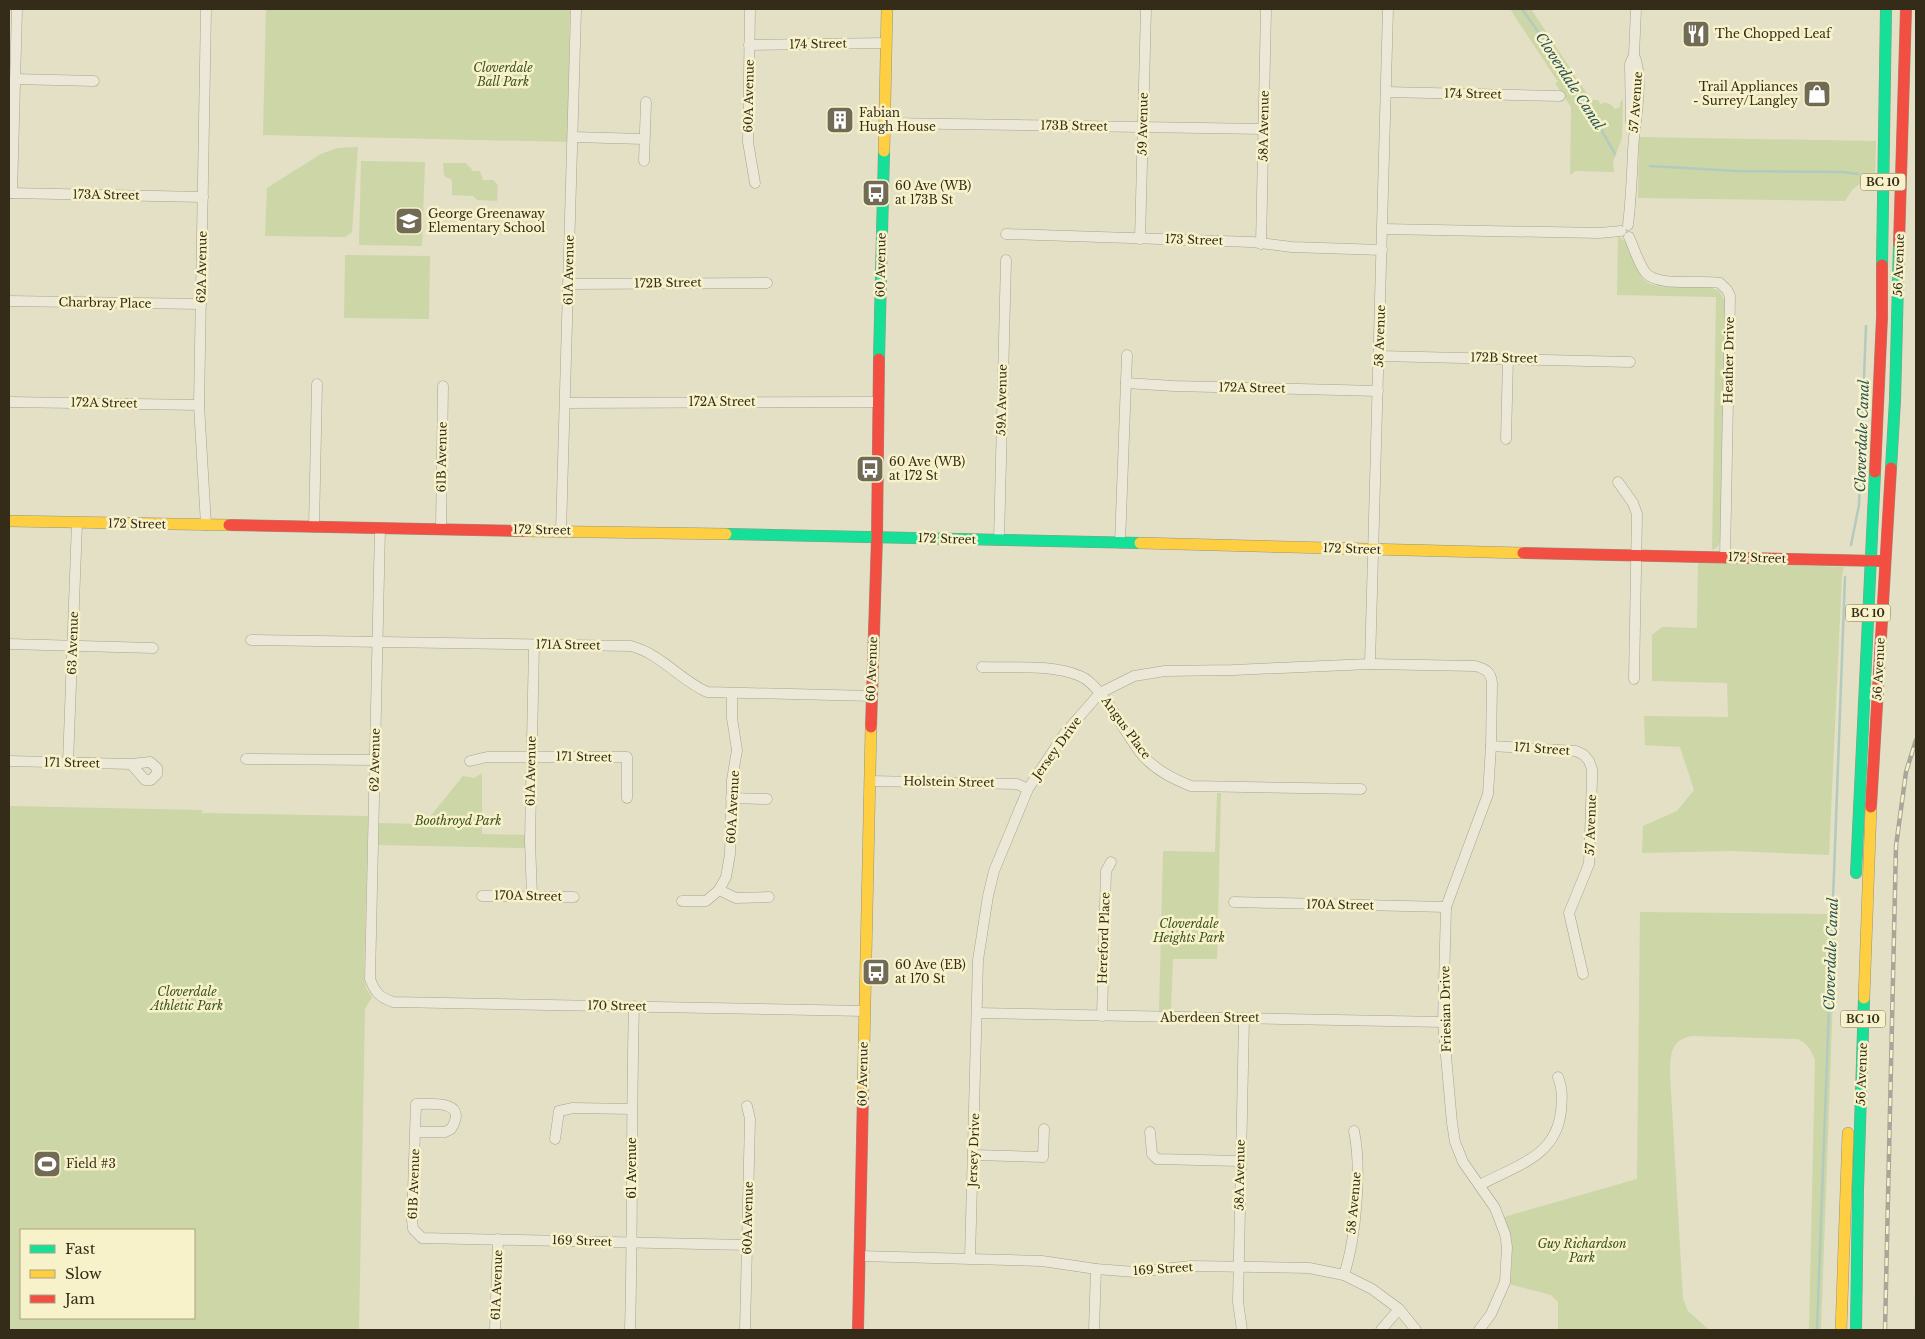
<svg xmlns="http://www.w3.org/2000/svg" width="1925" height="1339" font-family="'Libre Baskerville',serif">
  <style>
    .green { fill: #ccd6a7; fill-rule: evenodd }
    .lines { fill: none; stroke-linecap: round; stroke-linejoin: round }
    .stream { stroke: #b3cabf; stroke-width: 2.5 }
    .street-casing { stroke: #a7a390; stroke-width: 11 }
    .fast-casing { stroke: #979280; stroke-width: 12 }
    .slow-casing { stroke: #979280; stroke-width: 12 }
    .jam-casing { stroke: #979280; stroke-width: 12 }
    .street { stroke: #ebe8d8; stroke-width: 10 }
    .fast { stroke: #16e098; stroke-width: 11 }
    .slow { stroke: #ffcf43; stroke-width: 11 }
    .jam { stroke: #f24e42; stroke-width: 11 }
    .rail-casing { stroke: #a8a699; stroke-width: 4.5 }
    .rail { stroke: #f7f2c9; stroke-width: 2.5; stroke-dasharray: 8; stroke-linecap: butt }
    .labels { text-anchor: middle; stroke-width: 5; stroke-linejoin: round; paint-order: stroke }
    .shield { fill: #f7f2c9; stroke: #6e674e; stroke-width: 1 }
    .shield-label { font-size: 11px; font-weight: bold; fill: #342c19 }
    .poi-label { font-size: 12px; fill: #342c19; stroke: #f7f2c9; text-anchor: start }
    .street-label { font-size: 12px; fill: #342c19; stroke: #f7f2c9 }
    .park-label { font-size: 12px; font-style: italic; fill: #3c521f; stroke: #f7f2c9 }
    .water-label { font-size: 14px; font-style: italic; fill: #275055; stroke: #f7f2c9 }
  </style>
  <rect width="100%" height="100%" fill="#e3e0c6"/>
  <g class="green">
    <polygon points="266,9 570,9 568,113 570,117 569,142 263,135"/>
    <polygon points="1510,9 1531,9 1591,100 1598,100 1601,105 1604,102 1610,104 1615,109 1620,107 1620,103 1623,99 1622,138 1613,162 1614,172 1576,171 1570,175 1571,107 1555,83 1558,82"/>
    <polygon points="1639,137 1876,141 1875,185 1874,187 1869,181 1865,180 1853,189 1845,201 1638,198"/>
    <polygon points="358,147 352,232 345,237 265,236 267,188 321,154 337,148"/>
    <polygon points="361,161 425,162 422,246 359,245"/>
    <polygon points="443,163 466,163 473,171 480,171 483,180 493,180 498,185 497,201 477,200 473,196 452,195 452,180 444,176"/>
    <path d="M1618 237C1635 243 1631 277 1651 284 1662 289 1695 286 1710 287L1719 291 1725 301 1721 536C1720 542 1719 548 1712 550L1716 297 1617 295Z"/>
    <polygon points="345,255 430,256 429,319 344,318"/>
    <polygon points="1698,561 1844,567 1842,576 1829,855 1732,851 1642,853 1643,826 1677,811 1694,790 1680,747 1645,745 1644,716 1728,717 1727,683 1652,681 1652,635 1662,627 1697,628"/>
    <polygon points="482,773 482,834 525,835 525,848 378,845 379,823 424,824 463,776 474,778"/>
    <polygon points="1217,793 1221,793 1217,959 1173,959 1171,1012 1159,1012 1163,851 1215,852"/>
    <path d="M9 806 202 810V813L368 816 364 979 366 988 372 997 365 1009 359 1330H9ZM21 1230H194V1318H21Z"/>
    <path d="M1640 912 1836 914 1821 1330H1809L1815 1060C1811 1050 1808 1044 1798 1039L1692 1036C1670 1040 1671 1054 1670 1073L1683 1299 1688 1311 1709 1330H1558V1302L1551 1295 1509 1284C1514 1260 1512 1240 1504 1217L1637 1179Z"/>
  </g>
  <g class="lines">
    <g class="stream">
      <polyline points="1522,9 1577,87 1615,154"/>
      <polyline points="1650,166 1737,171 1843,172 1858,174"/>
      <polyline points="1851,545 1859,505 1866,326"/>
      <polyline points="1817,1330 1845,577"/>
      <polyline points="1916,1330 1916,1297"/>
    </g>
    <defs>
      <g id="street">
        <polyline points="750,9 748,142 755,183"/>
        <polyline points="749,45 886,43"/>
        <polyline points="15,79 94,81"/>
        <polyline points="1386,92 1560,96"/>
        <polyline points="1631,122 1630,64 1634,55 1636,9"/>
        <polyline points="885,123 1264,129"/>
        <polyline points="573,137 644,139"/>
        <polyline points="644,161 646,102"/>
        <polyline points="9,193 203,197"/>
        <polyline points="12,193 17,9"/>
        <path d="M1628 225C1631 200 1632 176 1633 151 1634 124 1645 80 1634 55"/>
        <polyline points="1383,229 1599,233 1621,231"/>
        <polyline points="1006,234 1252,242 1292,247 1382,250"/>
        <path d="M1629 237C1634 248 1638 262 1645 272 1657 288 1701 279 1720 283L1727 290 1730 296 1725 557"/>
        <polyline points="1140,239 1146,9"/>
        <polyline points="1261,244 1266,9"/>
        <polyline points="569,284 767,283"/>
        <polyline points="9,301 201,304"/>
        <polyline points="1379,356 1630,362"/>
        <polyline points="1126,383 1174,386 1378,391"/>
        <polyline points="9,402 199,405"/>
        <polyline points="566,403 878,402"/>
        <polyline points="1506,439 1508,359"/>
        <polyline points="1618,482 1633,503 1637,514 1634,679"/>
        <polyline points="206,525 199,405 206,9"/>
        <polyline points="314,527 317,384"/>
        <path d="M380 528 370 979C375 992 379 997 393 1002L864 1011"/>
        <polyline points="441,529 443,386"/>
        <polyline points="561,531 576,9"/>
        <polyline points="999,540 1006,260"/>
        <polyline points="1120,543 1127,355"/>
        <path d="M251 640 631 646C661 654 680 680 707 692L872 696"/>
        <polyline points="9,644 153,648"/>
        <polyline points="1370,664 1388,9"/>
        <path d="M982 667C1014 668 1051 664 1080 676 1102 684 1127 738 1143 756 1157 771 1173 779 1191 786L1361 789"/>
        <polyline points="1491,746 1576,751 1584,755 1589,761 1592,769 1592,779 1589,864 1569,913 1583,974"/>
        <polyline points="246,759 375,760"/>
        <polyline points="9,761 131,764 150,762 157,768 157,774 151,780 145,780 131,764"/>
        <polyline points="470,761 487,757 627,757 627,798"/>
        <polyline points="68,763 77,523"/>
        <polyline points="870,781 1017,784 1028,789"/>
        <polyline points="731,798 767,799"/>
        <polyline points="719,890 736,898 769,897"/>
        <polyline points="482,896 574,897"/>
        <polyline points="532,896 530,841 534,645"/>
        <polyline points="682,901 706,901 719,890 726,877 730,854 732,780 737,750 732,718 732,693"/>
        <polyline points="1234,902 1446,907"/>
        <polyline points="977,1013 1443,1022"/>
        <polyline points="1102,1016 1106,871 1111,862"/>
        <path d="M415 1132H445L451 1129C469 1100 433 1104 416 1104L412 1220 413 1229 422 1238 747 1245"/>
        <polyline points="1150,1132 1152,1154 1157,1159 1240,1161"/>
        <polyline points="555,1139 559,1111 573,1108 632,1109"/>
        <polyline points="974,1155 1043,1157 1044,1129"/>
        <path d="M1480 1185C1514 1166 1556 1158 1561 1111 1562 1099 1563 1089 1558 1077"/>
        <polyline points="859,1256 1042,1261 1096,1269 1135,1272 1191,1266 1309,1268 1344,1275 1372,1289 1399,1309 1416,1330"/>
        <path d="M970 1258 978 960 988 896 994 871 1028 789 1065 733 1100 693 1134 676 1165 671 1233 670 1370 664 1475 666C1486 669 1491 672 1492 683L1491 746 1488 794 1446 907 1443 1022 1452 1123 1455 1142 1463 1162 1495 1208 1505 1234 1507 1247 1505 1282 1491 1314 1479 1330"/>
        <path d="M1344 1275C1356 1238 1362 1169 1354 1131"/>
        <polyline points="495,1330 498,1239"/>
        <path d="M630 1330C633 1222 631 1114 634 1006"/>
        <polyline points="745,1330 750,1119 747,1106"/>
        <polyline points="1094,1330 1096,1269"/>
        <polyline points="1242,1330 1238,1302 1244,1019"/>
        <polyline points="1381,1330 1399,1309"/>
      </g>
      <g id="fast">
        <polyline points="1882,265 1886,9"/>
        <polyline points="879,359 884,151"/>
        <polyline points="1891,468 1895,400 1899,244"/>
        <polyline points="726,534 1140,543"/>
        <polyline points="1856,873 1875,472"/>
        <polyline points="1856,1330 1858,1189 1864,998"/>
      </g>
      <g id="slow">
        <polyline points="884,151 887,9"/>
        <polyline points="9,521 229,525"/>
        <polyline points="526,531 726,534"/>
        <polyline points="1140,543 1523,553"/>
        <polyline points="1864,998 1871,807"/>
        <polyline points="863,1093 871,727"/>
        <polyline points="1841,1330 1848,1133"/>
      </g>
      <g id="jam">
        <polyline points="1899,244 1906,9"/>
        <polyline points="1875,472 1882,317 1882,265"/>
        <polyline points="229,525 526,531"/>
        <polyline points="1523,553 1880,561"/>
        <polyline points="871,727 877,537 879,359"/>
        <polyline points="1871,807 1891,468"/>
        <polyline points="858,1330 863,1093"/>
      </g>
    </defs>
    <use href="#street" class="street-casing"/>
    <use href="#fast" class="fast-casing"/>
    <use href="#slow" class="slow-casing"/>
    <use href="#jam" class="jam-casing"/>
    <use href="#street" class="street"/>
    <use href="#fast" class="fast"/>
    <use href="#slow" class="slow"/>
    <use href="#jam" class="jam"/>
    <defs>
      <polyline id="rail" points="1885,1330 1896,846 1906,772 1916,740"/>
    </defs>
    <use href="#rail" class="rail-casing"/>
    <use href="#rail" class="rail"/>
  </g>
  <defs>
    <symbol id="restaurant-square" viewBox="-11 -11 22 22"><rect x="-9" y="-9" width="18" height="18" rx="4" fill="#716b56" stroke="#f7f2c9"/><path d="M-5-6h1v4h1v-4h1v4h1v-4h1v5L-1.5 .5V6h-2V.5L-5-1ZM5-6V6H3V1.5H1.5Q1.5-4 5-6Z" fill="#fff"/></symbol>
    <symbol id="shop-square" viewBox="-11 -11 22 22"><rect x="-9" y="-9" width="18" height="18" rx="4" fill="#716b56" stroke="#f7f2c9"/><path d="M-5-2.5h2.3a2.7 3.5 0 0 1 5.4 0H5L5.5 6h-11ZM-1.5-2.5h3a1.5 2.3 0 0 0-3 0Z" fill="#fff"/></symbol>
    <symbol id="building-square" viewBox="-11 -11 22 22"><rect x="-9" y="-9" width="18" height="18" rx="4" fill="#716b56" stroke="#f7f2c9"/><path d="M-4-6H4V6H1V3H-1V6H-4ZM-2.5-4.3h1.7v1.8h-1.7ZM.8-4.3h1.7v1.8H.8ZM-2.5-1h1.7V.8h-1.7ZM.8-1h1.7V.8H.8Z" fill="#fff"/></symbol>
    <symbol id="bus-square" viewBox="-11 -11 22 22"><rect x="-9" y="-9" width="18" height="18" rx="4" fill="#716b56" stroke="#f7f2c9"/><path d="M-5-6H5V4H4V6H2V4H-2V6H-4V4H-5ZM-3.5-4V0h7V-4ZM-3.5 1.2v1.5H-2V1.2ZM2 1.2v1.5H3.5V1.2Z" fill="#fff"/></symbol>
    <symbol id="school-square" viewBox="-11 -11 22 22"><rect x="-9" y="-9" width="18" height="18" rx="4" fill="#716b56" stroke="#f7f2c9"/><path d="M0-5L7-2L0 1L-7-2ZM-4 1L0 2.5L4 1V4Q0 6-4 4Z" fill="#fff"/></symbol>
    <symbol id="stadium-square" viewBox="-11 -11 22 22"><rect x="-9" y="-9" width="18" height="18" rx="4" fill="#716b56" stroke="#f7f2c9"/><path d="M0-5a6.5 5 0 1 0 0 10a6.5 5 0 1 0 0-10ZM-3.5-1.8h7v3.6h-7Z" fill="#fff"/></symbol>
  </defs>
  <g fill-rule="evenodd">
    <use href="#restaurant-square" x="1680" y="18" width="32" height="32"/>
    <use href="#shop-square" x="1801" y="78" width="32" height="32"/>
    <use href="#building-square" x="824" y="104" width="32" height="32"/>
    <use href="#bus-square" x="860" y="177" width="32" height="32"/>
    <use href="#school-square" x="393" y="205" width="32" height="32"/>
    <use href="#bus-square" x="854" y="453" width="32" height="32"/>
    <use href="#bus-square" x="860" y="956" width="32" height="32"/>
    <use href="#stadium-square" x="31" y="1148" width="32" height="32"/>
  </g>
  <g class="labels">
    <g class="shield">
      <rect x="1860.5" y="173.5" width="45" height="17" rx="4"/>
      <rect x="1845.5" y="604.5" width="45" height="17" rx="4"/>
      <rect x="1840.5" y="1010.5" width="45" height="17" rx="4"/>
    </g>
    <g class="shield-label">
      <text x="1883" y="186">BC 10</text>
      <text x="1868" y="617">BC 10</text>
      <text x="1863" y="1023">BC 10</text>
    </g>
    <g class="poi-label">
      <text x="1715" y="38">The Chopped Leaf</text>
      <text x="1798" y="91" text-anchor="end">Trail Appliances<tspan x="1798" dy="14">- Surrey/Langley</tspan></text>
      <text x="859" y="117">Fabian<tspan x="859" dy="14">Hugh House</tspan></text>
      <text x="895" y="190">60 Ave (WB)<tspan x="895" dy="14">at 173B St</tspan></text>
      <text x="428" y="218">George Greenaway<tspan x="428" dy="14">Elementary School</tspan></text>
      <text x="889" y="466">60 Ave (WB)<tspan x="889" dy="14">at 172 St</tspan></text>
      <text x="895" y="969">60 Ave (EB)<tspan x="895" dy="14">at 170 St</tspan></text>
      <text x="66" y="1168">Field #3</text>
    </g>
    <g class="street-label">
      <text transform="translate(818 44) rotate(-1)" y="4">174 Street</text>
      <text transform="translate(1473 94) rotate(1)" y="4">174 Street</text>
      <text transform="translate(749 96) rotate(-89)" y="4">60A Avenue</text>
      <text transform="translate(1636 102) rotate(-86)" y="4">57 Avenue</text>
      <text transform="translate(1143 124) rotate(-89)" y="4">59 Avenue</text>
      <text transform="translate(1074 126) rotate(1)" y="4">173B Street</text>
      <text transform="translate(1264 126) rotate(-89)" y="4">58A Avenue</text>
      <text transform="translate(106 195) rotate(1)" y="4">173A Street</text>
      <text transform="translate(1194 240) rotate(2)" y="4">173 Street</text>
      <text transform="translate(881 265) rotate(-89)" y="4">60 Avenue</text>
      <text transform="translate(1899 265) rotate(-88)" y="4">56 Avenue</text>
      <text transform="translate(202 267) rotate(-89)" y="4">62A Avenue</text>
      <text transform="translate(569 270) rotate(-89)" y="4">61A Avenue</text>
      <text transform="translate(668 283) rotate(-1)" y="4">172B Street</text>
      <text transform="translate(105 303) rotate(1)" y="4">Charbray Place</text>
      <text transform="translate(1380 336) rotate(-88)" y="4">58 Avenue</text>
      <text transform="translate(1504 358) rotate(1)" y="4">172B Street</text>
      <text transform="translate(1729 360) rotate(-89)" y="4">Heather Drive</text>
      <text transform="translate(1252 388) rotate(1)" y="4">172A Street</text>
      <text transform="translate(1002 400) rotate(-89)" y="4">59A Avenue</text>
      <text x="722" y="406">172A Street</text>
      <text transform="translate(104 403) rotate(1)" y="4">172A Street</text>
      <text transform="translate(442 457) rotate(-89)" y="4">61B Avenue</text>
      <text transform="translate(137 524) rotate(1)" y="4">172 Street</text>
      <text transform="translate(542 530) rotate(1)" y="4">172 Street</text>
      <text transform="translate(947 539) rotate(2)" y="4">172 Street</text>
      <text transform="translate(1352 549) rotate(2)" y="4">172 Street</text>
      <text transform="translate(1757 558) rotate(2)" y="4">172 Street</text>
      <text transform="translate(73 643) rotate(-88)" y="4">63 Avenue</text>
      <text transform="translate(568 645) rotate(1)" y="4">171A Street</text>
      <text transform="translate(872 669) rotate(-88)" y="4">60 Avenue</text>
      <text transform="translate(1879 669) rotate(-87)" y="4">56 Avenue</text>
      <text transform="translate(1126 728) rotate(54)" y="4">Angus Place</text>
      <text transform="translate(1057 748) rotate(-54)" y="4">Jersey Drive</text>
      <text transform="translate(1542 749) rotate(4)" y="4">171 Street</text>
      <text transform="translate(584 757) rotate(1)" y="4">171 Street</text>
      <text transform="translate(375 760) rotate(-89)" y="4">62 Avenue</text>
      <text transform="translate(72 763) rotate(1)" y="4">171 Street</text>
      <text transform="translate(531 771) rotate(-89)" y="4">61A Avenue</text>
      <text transform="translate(949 782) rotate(1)" y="4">Holstein Street</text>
      <text transform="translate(733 807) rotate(-87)" y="4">60A Avenue</text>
      <text transform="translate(1591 825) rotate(-88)" y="4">57 Avenue</text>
      <text transform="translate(528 896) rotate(1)" y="4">170A Street</text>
      <text transform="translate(1340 905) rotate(1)" y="4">170A Street</text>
      <text transform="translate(1104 938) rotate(-88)" y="4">Hereford Place</text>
      <text transform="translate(617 1006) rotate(1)" y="4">170 Street</text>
      <text transform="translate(1446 1009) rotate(-91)" y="4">Friesian Drive</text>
      <text x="1210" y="1022">Aberdeen Street</text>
      <text transform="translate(863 1074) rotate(-89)" y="4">60 Avenue</text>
      <text transform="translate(1862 1074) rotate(-88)" y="4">56 Avenue</text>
      <text transform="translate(974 1150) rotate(-88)" y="4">Jersey Drive</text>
      <text transform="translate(632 1168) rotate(-90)" y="4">61 Avenue</text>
      <text transform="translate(1240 1175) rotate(-89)" y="4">58A Avenue</text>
      <text transform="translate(414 1184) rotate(-88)" y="4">61B Avenue</text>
      <text transform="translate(1354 1203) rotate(-85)" y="4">58 Avenue</text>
      <text transform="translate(748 1218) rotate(-89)" y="4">60A Avenue</text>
      <text transform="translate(582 1241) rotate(2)" y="4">169 Street</text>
      <text transform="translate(1163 1269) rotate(-4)" y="4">169 Street</text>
      <text transform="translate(497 1285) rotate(-88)" y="4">61A Avenue</text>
    </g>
    <g class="park-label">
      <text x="503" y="72">Cloverdale<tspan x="503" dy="14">Ball Park</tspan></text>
      <text x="458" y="825">Boothroyd Park</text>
      <text x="1189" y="928">Cloverdale<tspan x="1189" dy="14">Heights Park</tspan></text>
      <text x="187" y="996">Cloverdale<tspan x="187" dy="14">Athletic Park</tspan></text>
      <text x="1582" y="1248">Guy Richardson<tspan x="1582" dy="14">Park</tspan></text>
    </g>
    <g class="water-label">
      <text transform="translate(1570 81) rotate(57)" y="5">Cloverdale Canal</text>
      <text transform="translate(1862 436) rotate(-88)" y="5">Cloverdale Canal</text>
      <text transform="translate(1831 954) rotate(-88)" y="5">Cloverdale Canal</text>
    </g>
  </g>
  <rect width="1925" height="1339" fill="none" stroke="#342c19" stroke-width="20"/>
  <rect x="20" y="1229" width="175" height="90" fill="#f7f2c9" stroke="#a9a383"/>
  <rect x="30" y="1245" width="25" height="8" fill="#16e098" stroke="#a9a383"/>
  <text x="65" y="1254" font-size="15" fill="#342c19">Fast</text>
  <rect x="30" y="1270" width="25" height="8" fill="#ffcf43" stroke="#a9a383"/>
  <text x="65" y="1279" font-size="15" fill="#342c19">Slow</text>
  <rect x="30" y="1295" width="25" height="8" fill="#f24e42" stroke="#a9a383"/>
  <text x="65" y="1304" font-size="15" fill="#342c19">Jam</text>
</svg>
